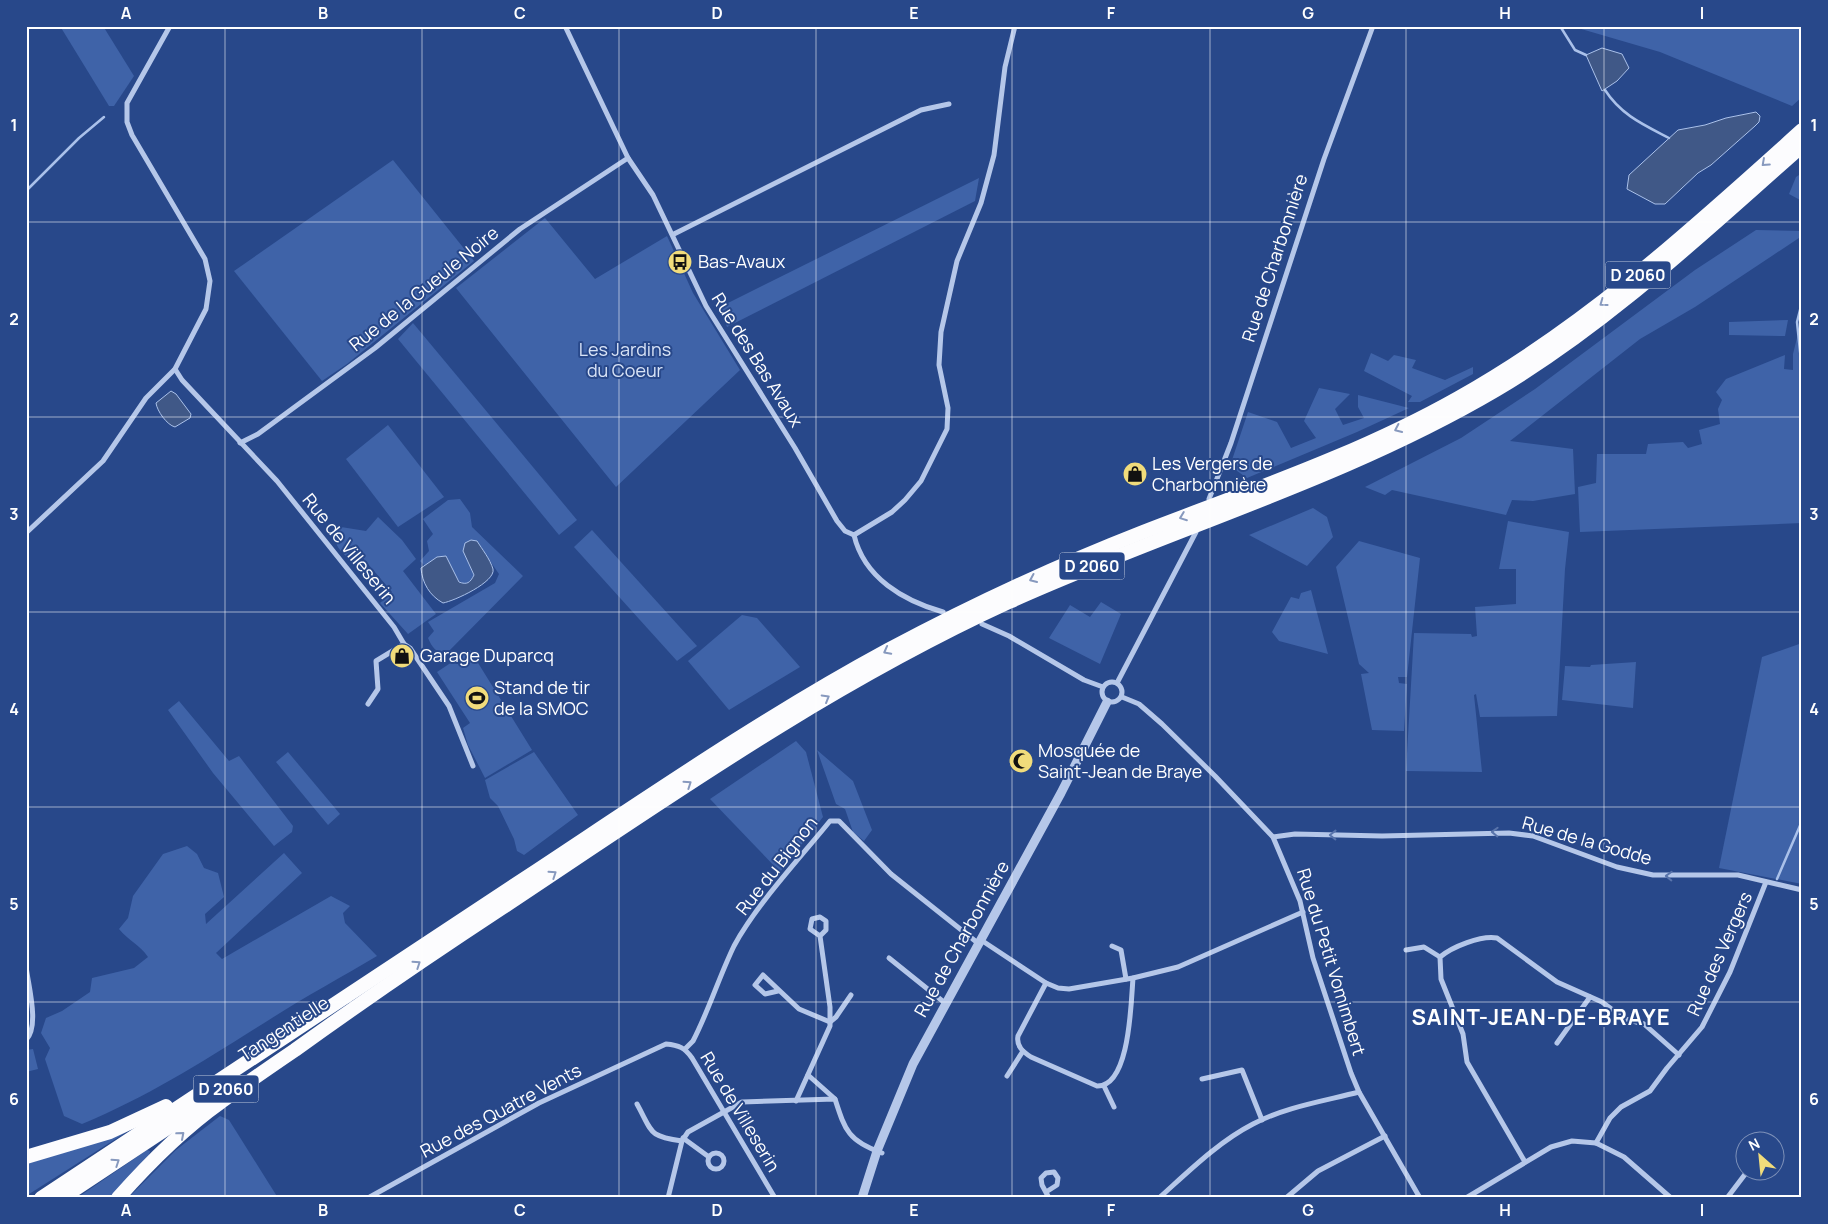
<svg xmlns="http://www.w3.org/2000/svg" width="1828" height="1224" font-family="Manrope,sans-serif">
  <style>
    .green { fill: #3f63a8 }
    .water { fill: #405887; stroke: #aac1ea }
    .lines { fill: none; stroke-linecap: round; stroke-linejoin: round }
    .stream { stroke: #aac1ea; stroke-width: 2.5 }
    .minor { stroke: #b5c7e9; stroke-width: 5 }
    .tertiary { stroke: #b5c7e9; stroke-width: 9 }
    .trunk { stroke: #fcfcfe; stroke-width: 14 }
    .oneway { stroke: #8799be }
    .oneway2 { stroke: #5974ab }
    .grid { fill: none; stroke: #fff; stroke-width: 1; stroke-opacity: 0.55 }
    .labels { text-anchor: middle; stroke-width: 4; stroke-linejoin: round; paint-order: stroke }
    .shield { fill: #28488a; stroke: #bec8dc; stroke-width: 1 }
    .shield-label { font-size: 16px; font-weight: bold; fill: #fff }
    .street-label { font-size: 18px; fill: #fff; stroke: #28488a }
    .poi-label { font-size: 18px; fill: #fff; stroke: #28488a; text-anchor: start }
    .park-label { font-size: 18px; fill: #d9e4f7; stroke: #28488a }
    .district-label { font-size: 22px; font-weight: bold; letter-spacing: 1px; fill: #fff; stroke: #28488a }
    .neatline { fill: none; stroke: #fff; stroke-width: 2 }
    .grid-label { font-size: 16px; text-anchor: middle; font-weight: bold; fill: #fff }
  </style>
  <rect width="100%" height="100%" fill="#28488a"/>
  <g class="green">
    <polygon points="60,26 103,26 134,76 114,106 109,106"/>
    <polygon points="1571,26 1802,26 1802,97 1792,106 1660,52"/>
    <polygon points="393,160 474,261 347,364 322,381 234,271"/>
    <polygon points="1802,173 1802,201 1789,194 1796,177"/>
    <polygon points="979,178 975,201 727,327 720,307"/>
    <polygon points="545,218 595,279 667,236 693,293 740,370 616,487 456,288"/>
    <polygon points="1756,230 1802,231 1802,236 1695,307 1640,339 1510,441 1573,449 1575,494 1533,501 1512,500 1506,515 1392,490 1385,495 1365,487 1461,438 1535,389 1695,270"/>
    <polygon points="1802,318 1802,523 1580,532 1578,487 1596,483 1597,454 1646,454 1648,444 1683,442 1688,448 1702,444 1699,430 1720,424 1718,409 1722,400 1716,392 1726,379 1785,355 1784,369 1793,370 1793,354"/>
    <polygon points="1788,320 1785,336 1729,335 1729,322"/>
    <polygon points="413,323 577,520 559,535 398,339"/>
    <polygon points="1371,353 1388,361 1394,355 1416,360 1412,368 1445,380 1473,367 1473,374 1420,402 1408,402 1412,396 1364,371"/>
    <polygon points="1319,388 1350,394 1335,409 1343,425 1364,418 1358,407 1358,395 1409,408 1357,432 1247,478 1230,466 1248,412 1277,422 1291,448 1316,438 1304,421"/>
    <polygon points="388,425 444,497 398,527 346,459"/>
    <path d="M460 499 470 513 472 527 523 576 446 654C436 653 432 647 428 638L434 631 428 622 495 583 499 574 476 541 465 543 463 550 474 576C461 597 451 567 446 556L437 557 425 566 420 561 429 551 427 541 433 534 423 519 448 500Z"/>
    <polygon points="1313,508 1327,517 1333,537 1307,566 1249,535"/>
    <path d="M378 517 402 540 416 559 403 571 436 614 408 634 380 603 392 592 356 550 346 556C337 548 335 544 335 532L341 527 366 531Z"/>
    <polygon points="1508,521 1569,532 1565,569 1557,716 1480,717 1476,694 1474,695 1482,772 1406,771 1414,633 1471,634 1472,637 1477,636 1475,607 1516,604 1516,569 1499,569"/>
    <polygon points="592,530 697,646 677,661 574,547"/>
    <polygon points="1359,541 1420,558 1407,677 1398,677 1399,683 1407,684 1404,731 1372,730 1361,674 1369,673 1359,664 1336,567"/>
    <polygon points="1311,590 1328,654 1279,641 1272,632 1291,597 1299,599 1301,593"/>
    <polygon points="1101,602 1121,614 1100,664 1049,638 1070,605 1090,617"/>
    <polygon points="742,615 757,618 800,667 729,710 688,661"/>
    <polygon points="1802,643 1802,884 1719,868 1762,657"/>
    <polygon points="470,650 532,750 485,778 468,745 463,728 470,723 437,672"/>
    <polygon points="1636,662 1633,708 1562,700 1565,666 1590,667 1591,665"/>
    <polygon points="179,701 229,761 239,756 293,826 292,832 274,846 213,773 168,710"/>
    <polygon points="796,741 806,752 823,817 780,872 710,799"/>
    <polygon points="817,750 853,781 872,830 864,841 853,832 845,809 836,804"/>
    <polygon points="288,752 340,814 328,825 276,762"/>
    <polygon points="534,752 578,815 524,855 517,851 514,839 498,806 490,798 485,780"/>
    <path d="M187 846 197 854 204 868 218 873 224 897 205 914 206 924 284 853 302 873 216 953 222 959 331 896 350 906 343 913 345 923 377 956C342 977 306 996 272 1018 208 1058 152 1095 82 1124L64 1116 45 1059 50 1048 41 1033 46 1018 62 1011 90 992 92 978 134 968 148 957C140 945 129 941 119 929L128 918 133 896 163 854Z"/>
    <polygon points="33,1049 38,1069 26,1072 26,1050"/>
    <polygon points="220,1116 229,1120 278,1198 128,1198 176,1150"/>
    <polygon points="136,1126 26,1196 26,1160"/>
    <polygon points="147,1150 150,1151 149,1156 109,1198 77,1198"/>
  </g>
  <g class="water">
    <polygon points="1602,48 1622,54 1629,68 1617,81 1602,91 1586,55"/>
    <polygon points="1756,112 1760,116 1759,122 1755,126 1711,165 1698,173 1665,204 1655,204 1627,189 1629,175 1678,130 1705,125 1726,118"/>
    <path d="M171 391 176 394 191 414 190 418 175 427C167 425 157 411 156 403Z"/>
    <path d="M471 540 477 541C482 549 490 559 493 569 496 582 454 601 443 603 430 596 422 583 421 568L437 557 446 556 459 582C467 585 470 583 474 575L463 551 465 543Z"/>
  </g>
  <g class="lines">
    <g class="stream">
      <polyline points="1560,26 1575,50 1586,55"/>
      <path d="M1605 90C1621 115 1644 125 1669 138"/>
      <polyline points="26,191 79,138 104,117"/>
      <polyline points="1802,302 1797,322 1802,370"/>
      <polyline points="1777,879 1802,821"/>
    </g>
    <g class="minor">
      <polyline points="565,26 628,158 653,195 706,306 795,448 837,521 845,531 854,535"/>
      <polyline points="674,234 921,110 949,104"/>
      <polyline points="175,369 182,380 277,481 394,627 404,644 410,648 449,706 473,766"/>
      <polyline points="240,443 258,434 375,348 520,229 628,158"/>
      <polyline points="1209,499 1231,443 1324,159 1373,26"/>
      <polyline points="26,533 103,461 146,398 175,369 206,309 210,281 205,259 132,135 127,122 127,103 170,26"/>
      <polyline points="854,535 892,512 905,500 921,481 947,429 948,408 939,365 941,332 957,261 981,203 994,155 1005,67 1015,26"/>
      <path d="M854 535C864 578 904 601 943 612"/>
      <polyline points="982,624 1009,636 1084,680 1103,687"/>
      <circle cx="1112" cy="692" r="10"/>
      <polyline points="1117,683 1196,532"/>
      <polyline points="1122,697 1139,704 1162,724 1215,776 1273,837 1300,901 1313,958 1351,1073 1359,1092 1420,1198"/>
      <polyline points="368,704 378,689 376,661 404,644"/>
      <polyline points="1273,837 1295,834 1382,836 1509,833 1533,836 1617,867 1653,875 1738,875 1802,890"/>
      <polyline points="981,940 1046,983 1058,988 1069,989 1133,978 1178,967 1303,912"/>
      <polyline points="1112,946 1121,950 1126,979"/>
      <polyline points="1406,950 1424,947 1440,957"/>
      <polyline points="889,958 945,1003"/>
      <path d="M26 966C28 985 40 1026 26 1040"/>
      <path d="M1046 983 1018 1036C1016 1046 1023 1052 1031 1057L1097 1086C1130 1087 1131 1002 1133 978"/>
      <polyline points="778,991 765,994 755,985 763,975 799,1009 830,1022 836,1017 851,995"/>
      <polyline points="1557,1043 1590,997"/>
      <path d="M685 1049 693 1041C709 1010 719 977 734 946 756 905 800 858 830 821H839L891 874 979 944"/>
      <polyline points="808,1075 835,1099"/>
      <polyline points="1007,1076 1023,1051"/>
      <polyline points="1202,1079 1242,1070 1262,1120"/>
      <polyline points="1104,1086 1114,1107"/>
      <polyline points="796,1101 830,1026 830,1007 820,936 826,930 826,921 820,917 812,919 810,929 820,936"/>
      <path d="M637 1104C653 1133 648 1136 682 1141"/>
      <polyline points="683,1138 709,1157"/>
      <polyline points="1596,1143 1610,1118 1621,1107 1650,1091 1667,1068 1702,1027 1730,972 1766,882"/>
      <circle cx="716" cy="1161" r="8"/>
      <path d="M1525 1162 1467 1062 1463 1034 1441 979 1440 957C1452 947 1481 935 1497 938L1557 982 1602 1002 1625 1019 1644 1024 1679 1055"/>
      <polyline points="1046,1192 1057,1185 1058,1178 1054,1172 1046,1173 1041,1178 1042,1185 1049,1198"/>
      <path d="M368 1198 539 1103 666 1044C679 1045 685 1048 692 1058L775 1198"/>
      <path d="M668 1198 682 1141 688 1132 742 1102 835 1099C845 1130 848 1141 882 1153"/>
      <path d="M1159 1198C1188 1172 1218 1142 1253 1124 1285 1107 1324 1101 1359 1092"/>
      <polyline points="1286,1198 1318,1171 1385,1136"/>
      <polyline points="1466,1198 1551,1147 1572,1141 1596,1143 1624,1157 1671,1198"/>
      <polyline points="1727,1198 1746,1173"/>
    </g>
    <polyline class="tertiary" points="862,1198 877,1151 913,1064 1061,793 1107,702"/>
    <g class="trunk">
      <polyline points="26,1157 110,1132 166,1106"/>
      <path d="M41 1198C206 1089 371 980 536 871 651 795 766 716 888 650 970 606 1056 566 1143 532 1249 491 1359 454 1458 398 1588 325 1692 229 1802 130"/>
      <polyline points="62,1198 213,1098"/>
      <path d="M118 1198C149 1163 183 1129 221 1102 245 1084 270 1067 295 1050 363 1001 432 954 502 908 666 799 828 685 1009 602 1170 529 1343 480 1496 390 1609 323 1704 232 1802 146"/>
    </g>
  </g>
  <defs><path id="oneway-chevron" d="M-2-3.5L2.5 0L-2 3.5" fill="none" stroke-width="1.6" stroke-linecap="round" stroke-linejoin="round" transform="scale(1.25)"/></defs>
  <g class="oneway">
    <use href="#oneway-chevron" transform="translate(1765 163) rotate(138)"/>
    <use href="#oneway-chevron" transform="translate(1603 303) rotate(144)"/>
    <use href="#oneway-chevron" transform="translate(1398 429) rotate(155)"/>
    <use href="#oneway-chevron" transform="translate(1183 517) rotate(159)"/>
    <use href="#oneway-chevron" transform="translate(1033 579) rotate(156)"/>
    <use href="#oneway-chevron" transform="translate(887 651) rotate(152)"/>
    <use href="#oneway-chevron" transform="translate(826 698) rotate(-30)"/>
    <use href="#oneway-chevron" transform="translate(688 784) rotate(-34)"/>
    <use href="#oneway-chevron" transform="translate(553 874) rotate(-34)"/>
    <use href="#oneway-chevron" transform="translate(417 964) rotate(-34)"/>
    <use href="#oneway-chevron" transform="translate(181 1135) rotate(-41)"/>
    <use href="#oneway-chevron" transform="translate(116 1162) rotate(-34)"/>
  </g>
  <g class="oneway2">
    <use href="#oneway-chevron" transform="translate(1495 832) rotate(-178)"/>
    <use href="#oneway-chevron" transform="translate(1333 835) rotate(-179)"/>
    <use href="#oneway-chevron" transform="translate(1669 876) rotate(-178)"/>
  </g>
  <path class="grid" d="M225 26V1198M422 26V1198M619 26V1198M816 26V1198M1012 26V1198M1210 26V1198M1406 26V1198M1604 26V1198M26 222H1802M26 417H1802M26 612H1802M26 807H1802M26 1002H1802"/>
  <defs>
    <symbol id="bus-disc" viewBox="-11 -11 22 22"><circle r="9.5" fill="#f1dc7b" stroke="#28488a"/><path d="M-5-6H5V4H4V6H2V4H-2V6H-4V4H-5ZM-3.5-4V0h7V-4ZM-3.5 1.2v1.5H-2V1.2ZM2 1.2v1.5H3.5V1.2Z" fill="#111"/></symbol>
    <symbol id="shop-disc" viewBox="-11 -11 22 22"><circle r="9.5" fill="#f1dc7b" stroke="#28488a"/><path d="M-5-2.5h2.3a2.7 3.5 0 0 1 5.4 0H5L5.5 6h-11ZM-1.5-2.5h3a1.5 2.3 0 0 0-3 0Z" fill="#111"/></symbol>
    <symbol id="stadium-disc" viewBox="-11 -11 22 22"><circle r="9.5" fill="#f1dc7b" stroke="#28488a"/><path d="M0-5a6.5 5 0 1 0 0 10a6.5 5 0 1 0 0-10ZM-3.5-1.8h7v3.6h-7Z" fill="#111"/></symbol>
    <symbol id="mosque-disc" viewBox="-11 -11 22 22"><circle r="9.5" fill="#f1dc7b" stroke="#28488a"/><path d="M3.5-4.9A6 6 0 1 0 3.5 4.9A5 5 0 1 1 3.5-4.9Z" fill="#111"/></symbol>
  </defs>
  <g fill-rule="evenodd">
    <use href="#bus-disc" x="666" y="248" width="28" height="28"/>
    <use href="#shop-disc" x="1121" y="460" width="28" height="28"/>
    <use href="#shop-disc" x="388" y="642" width="28" height="28"/>
    <use href="#stadium-disc" x="463" y="684" width="28" height="28"/>
    <use href="#mosque-disc" x="1007" y="747" width="28" height="28"/>
  </g>
  <g class="labels">
    <g class="shield">
      <rect x="1605.5" y="261.5" width="65" height="27" rx="4"/>
      <rect x="1059.5" y="552.5" width="65" height="27" rx="4"/>
      <rect x="193.5" y="1075.5" width="65" height="27" rx="4"/>
    </g>
    <g class="shield-label">
      <text x="1638" y="281">D 2060</text>
      <text x="1092" y="572">D 2060</text>
      <text x="226" y="1095">D 2060</text>
    </g>
    <g class="street-label">
      <text transform="translate(1275 258) rotate(-72)" y="6">Rue de Charbonnière</text>
      <text transform="translate(424 289) rotate(-39)" y="6">Rue de la Gueule Noire</text>
      <text transform="translate(757 360) rotate(58)" y="6">Rue des Bas Avaux</text>
      <text transform="translate(349 549) rotate(51)" y="6">Rue de Villeserin</text>
      <text transform="translate(1587 841) rotate(16)" y="6">Rue de la Godde</text>
      <text transform="translate(777 866) rotate(-52)" y="6">Rue du Bignon</text>
      <text transform="translate(962 939) rotate(-61)" y="6">Rue de Charbonnière</text>
      <text transform="translate(1720 954) rotate(-66)" y="6">Rue des Vergers</text>
      <text transform="translate(1331 962) rotate(73)" y="6">Rue du Petit Vomimbert</text>
      <text transform="translate(284 1029) rotate(-33)" y="6">Tangentielle</text>
      <text transform="translate(501 1111) rotate(-28)" y="6">Rue des Quatre Vents</text>
      <text transform="translate(740 1112) rotate(59)" y="6">Rue de Villeserin</text>
    </g>
    <g class="poi-label">
      <text x="698" y="268">Bas-Avaux</text>
      <text x="1152" y="470">Les Vergers de<tspan x="1152" dy="21">Charbonnière</tspan></text>
      <text x="420" y="662">Garage Duparcq</text>
      <text x="494" y="694">Stand de tir<tspan x="494" dy="21">de la SMOC</tspan></text>
      <text x="1038" y="757">Mosquée de<tspan x="1038" dy="21">Saint-Jean de Braye</tspan></text>
    </g>
    <g class="park-label">
      <text x="625" y="356">Les Jardins<tspan x="625" dy="21">du Coeur</tspan></text>
    </g>
    <g class="district-label">
      <text x="1541" y="1025">SAINT-JEAN-DE-BRAYE</text>
    </g>
  </g>
  <rect width="1828" height="1224" fill="none" stroke="#28488a" stroke-width="55"/>
  <g transform="translate(1760 1156) rotate(333)"><circle r="24" fill="#28488a" stroke="#7e91b9"/>
  <path d="M0-4L9 19L0 12L-9 19Z" fill="#f1dc7b"/>
  <text y="-8" font-size="14" font-weight="bold" text-anchor="middle" fill="#ffffff">N</text>
  </g>
  <rect x="28" y="28" width="1772" height="1168" class="neatline"/>
  <g class="grid-label">
    <text x="126" y="19">A</text>
    <text x="323" y="19">B</text>
    <text x="520" y="19">C</text>
    <text x="717" y="19">D</text>
    <text x="914" y="19">E</text>
    <text x="1111" y="19">F</text>
    <text x="1308" y="19">G</text>
    <text x="1505" y="19">H</text>
    <text x="1702" y="19">I</text>
    <text x="14" y="131">1</text>
    <text x="1814" y="131">1</text>
    <text x="14" y="325">2</text>
    <text x="1814" y="325">2</text>
    <text x="14" y="520">3</text>
    <text x="1814" y="520">3</text>
    <text x="14" y="715">4</text>
    <text x="1814" y="715">4</text>
    <text x="14" y="910">5</text>
    <text x="1814" y="910">5</text>
    <text x="14" y="1105">6</text>
    <text x="1814" y="1105">6</text>
    <text x="126" y="1216">A</text>
    <text x="323" y="1216">B</text>
    <text x="520" y="1216">C</text>
    <text x="717" y="1216">D</text>
    <text x="914" y="1216">E</text>
    <text x="1111" y="1216">F</text>
    <text x="1308" y="1216">G</text>
    <text x="1505" y="1216">H</text>
    <text x="1702" y="1216">I</text>
  </g>
</svg>
